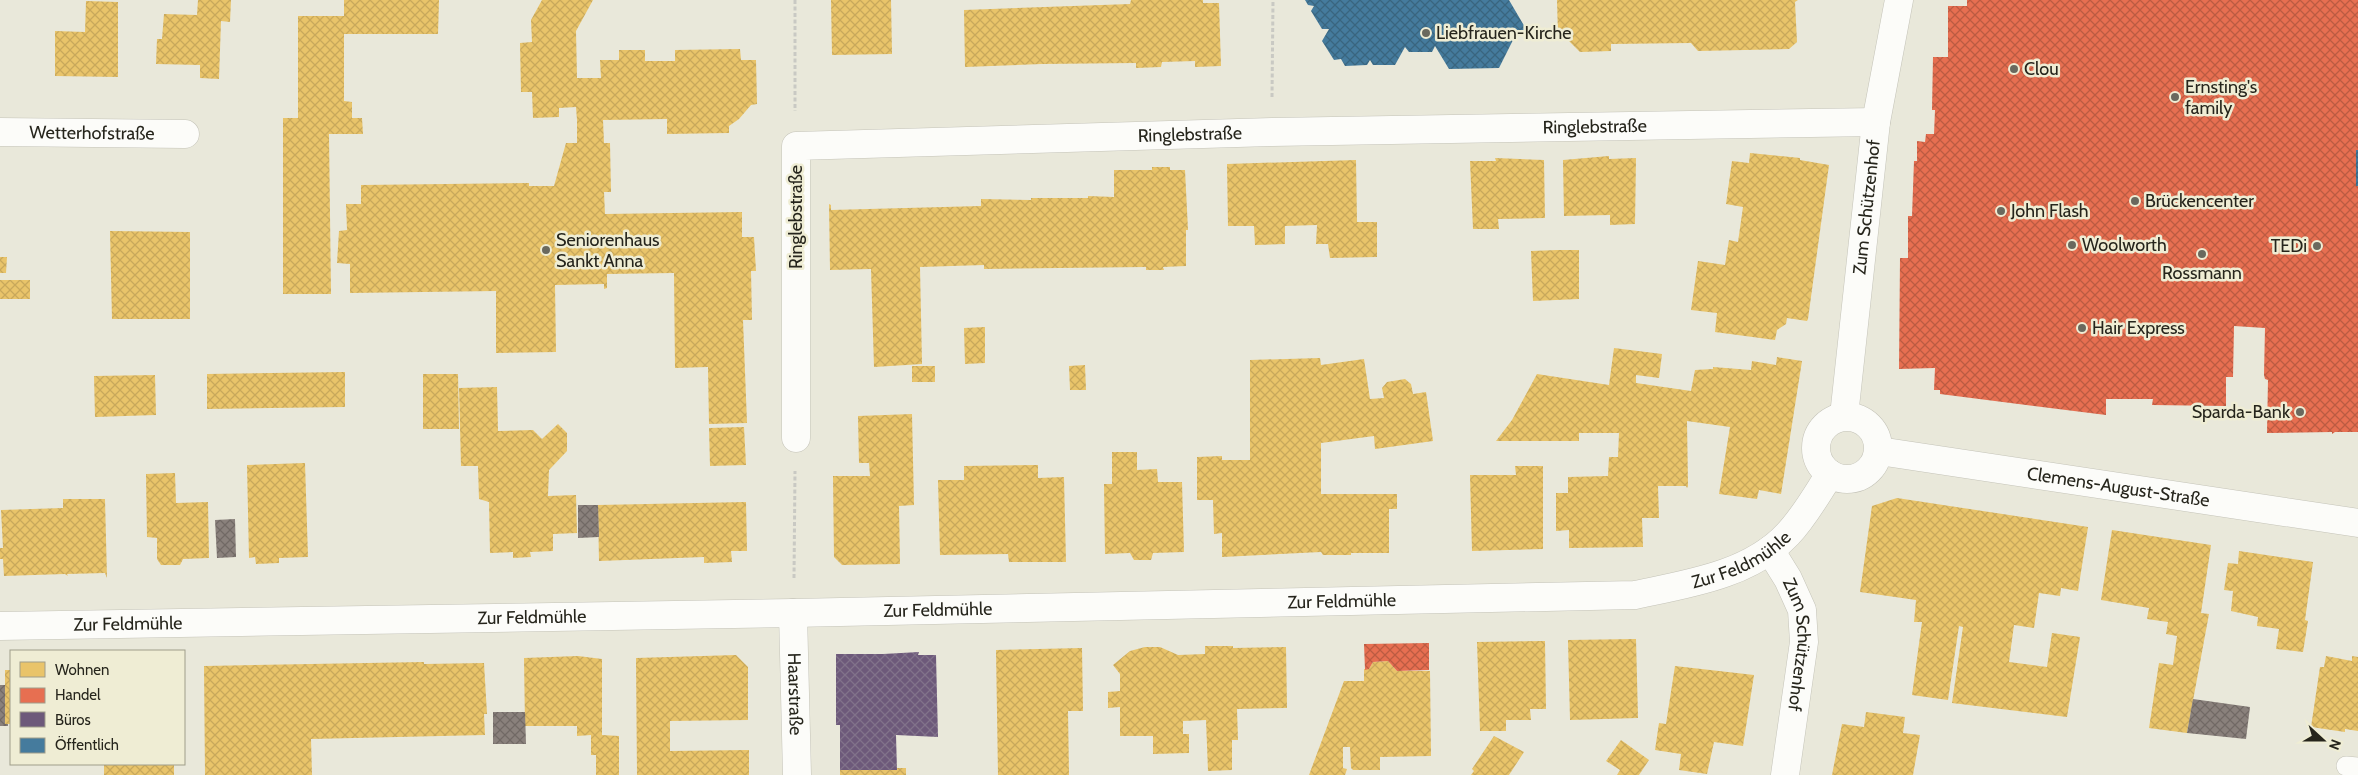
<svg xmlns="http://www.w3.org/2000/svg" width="2358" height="775" font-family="Cabin,sans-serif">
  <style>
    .homes { fill: url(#homes-cross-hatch) }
    .shops { fill: url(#shops-cross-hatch) }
    .offices { fill: url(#offices-cross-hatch) }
    .public { fill: url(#public-cross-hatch) }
    .industry { fill: url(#industry-cross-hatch) }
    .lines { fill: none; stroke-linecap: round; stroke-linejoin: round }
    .lane-casing { stroke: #c4c3b8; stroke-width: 20 }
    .street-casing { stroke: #c4c3b8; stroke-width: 29 }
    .secondary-casing { stroke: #c4c3b8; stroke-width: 29 }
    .path { stroke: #c9c9c3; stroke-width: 3; stroke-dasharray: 4 2.5; stroke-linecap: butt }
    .lane { stroke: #fcfcf9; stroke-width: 19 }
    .street { stroke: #fcfcf9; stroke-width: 28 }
    .secondary { stroke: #fcfcf9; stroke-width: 28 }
    .poi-dot { fill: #6a695e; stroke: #efedd4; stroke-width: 2 }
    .labels { text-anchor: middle; stroke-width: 5; stroke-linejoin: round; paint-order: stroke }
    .poi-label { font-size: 18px; fill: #26251c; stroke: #efedd4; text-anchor: start }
    .street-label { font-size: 18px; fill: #26251c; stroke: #efedd4 }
  </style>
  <defs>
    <pattern id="homes-cross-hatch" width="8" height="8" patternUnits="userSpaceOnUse" patternTransform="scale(1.25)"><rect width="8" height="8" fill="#e9c46a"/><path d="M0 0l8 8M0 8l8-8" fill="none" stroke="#c8a85b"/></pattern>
    <pattern id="shops-cross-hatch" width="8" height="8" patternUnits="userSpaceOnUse" patternTransform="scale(1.25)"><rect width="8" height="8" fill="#e76f51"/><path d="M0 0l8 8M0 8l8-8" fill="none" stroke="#bb5b42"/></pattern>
    <pattern id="offices-cross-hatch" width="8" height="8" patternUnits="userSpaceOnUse" patternTransform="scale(1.25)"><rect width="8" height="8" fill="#6d597a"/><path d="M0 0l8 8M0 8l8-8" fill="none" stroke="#81728a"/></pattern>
    <pattern id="public-cross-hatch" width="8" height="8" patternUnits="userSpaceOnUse" patternTransform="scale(1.25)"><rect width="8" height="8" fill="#457b9d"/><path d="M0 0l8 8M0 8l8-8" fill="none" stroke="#39657f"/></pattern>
    <pattern id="industry-cross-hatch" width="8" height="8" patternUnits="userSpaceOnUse" patternTransform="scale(1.25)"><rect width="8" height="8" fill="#8a817c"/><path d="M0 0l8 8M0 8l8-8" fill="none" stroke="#716965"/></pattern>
  </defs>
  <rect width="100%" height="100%" fill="#e9e8da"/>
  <g class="homes">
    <polygon points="198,0 231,0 230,22 221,21 219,79 200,78 200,65 156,64 157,39 162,39 164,14 197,15"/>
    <polygon points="344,0 439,0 438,34 344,34 344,101 352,102 352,118 362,118 363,134 329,134 331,294 283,294 283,118 298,118 298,16 344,16"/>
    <polygon points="542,0 593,0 576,31 577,78 601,78 600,60 619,60 619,50 645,50 645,61 675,61 675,50 740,49 741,60 756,60 757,104 751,105 739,119 729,126 729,133 667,134 667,119 603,120 604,143 610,143 611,192 604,192 605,214 742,212 742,237 754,237 756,271 751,271 752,320 743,320 747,423 709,424 708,367 675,368 674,273 607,274 607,288 604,289 604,284 555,285 556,352 496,353 496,291 350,293 350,264 337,263 339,231 347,230 346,204 361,204 361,185 529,183 529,186 554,186 566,143 577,143 577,120 576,107 559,108 559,117 533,118 532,92 521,92 520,43 532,42 531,20"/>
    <polygon points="831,0 891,0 892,54 832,55"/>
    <polygon points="1131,0 1203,0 1203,3 1219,3 1221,66 1195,67 1195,61 1162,62 1161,67 1136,68 1136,63 1042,64 965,67 964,10 1130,4"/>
    <polygon points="1557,0 1798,0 1795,2 1797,42 1789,49 1698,51 1691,43 1611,44 1611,51 1580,52 1565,37 1558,37"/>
    <polygon points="86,1 118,2 118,77 55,76 55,31 85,32"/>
    <polygon points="1750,153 1800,158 1800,160 1829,165 1808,319 1807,321 1787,318 1786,324 1777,330 1775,340 1715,332 1717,313 1691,310 1698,261 1725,265 1729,240 1738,242 1743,207 1726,204 1732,161 1749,163"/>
    <polygon points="1609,156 1609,159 1636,158 1635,224 1610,225 1610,215 1564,216 1563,160"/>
    <polygon points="1495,158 1544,160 1545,218 1498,219 1499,229 1473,229 1470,161 1496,161"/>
    <polygon points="1356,160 1357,222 1377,222 1377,257 1330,258 1328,244 1316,244 1317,225 1285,226 1285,244 1255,245 1254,226 1228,226 1227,164"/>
    <polygon points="1152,167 1170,167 1170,170 1185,170 1188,230 1186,230 1186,266 1163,267 1164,270 1146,270 1146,267 984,269 984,265 920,267 922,364 874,367 871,269 830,270 829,204 831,205 831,210 981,206 981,199 1031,200 1031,198 1088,198 1088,196 1114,197 1114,170 1152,170"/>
    <polygon points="110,231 190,232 190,319 112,319"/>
    <polygon points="1557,250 1579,250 1579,299 1533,301 1531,251"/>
    <polygon points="0,257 7,257 6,273 0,273"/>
    <rect x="0" y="280" width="30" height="19"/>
    <polygon points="985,327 985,363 965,364 964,328"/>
    <polygon points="1614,348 1662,354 1659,378 1636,375 1636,383 1691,391 1695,370 1713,369 1713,367 1751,370 1752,361 1776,365 1777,357 1802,361 1781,494 1759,490 1757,499 1719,494 1730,427 1687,421 1688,486 1687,488 1686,486 1658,486 1659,518 1642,518 1643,547 1569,548 1569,530 1556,531 1556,493 1568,493 1568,477 1608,476 1609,457 1618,457 1619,433 1579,433 1579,441 1496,441 1512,420 1537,374 1609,385"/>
    <polygon points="1320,358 1321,365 1364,359 1370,399 1384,398 1382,388 1387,382 1405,379 1411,384 1413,394 1426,392 1433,441 1375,449 1374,436 1321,443 1321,494 1397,494 1397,509 1389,509 1389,553 1351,553 1351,555 1323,555 1321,552 1222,557 1222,533 1214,534 1213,500 1197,500 1197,457 1222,456 1222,460 1250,460 1250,360"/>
    <polygon points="1085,365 1086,390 1070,390 1069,366"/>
    <rect x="912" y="366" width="23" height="16"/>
    <polygon points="345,372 345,407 207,409 207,374"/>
    <polygon points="423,374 458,374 459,429 423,429"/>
    <polygon points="155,375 156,415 95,417 94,376"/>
    <polygon points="497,387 498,431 533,430 542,439 558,424 567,433 567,451 549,470 548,496 576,495 577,533 553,534 553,551 530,552 531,557 513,558 513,552 490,553 489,502 479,499 478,466 461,466 459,388"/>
    <polygon points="912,414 914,505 899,506 900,564 842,565 834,557 833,476 870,476 869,463 859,463 858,416"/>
    <polygon points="744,427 746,465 710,466 709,428"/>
    <polygon points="1112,452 1137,452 1137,470 1157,469 1158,482 1182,482 1184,552 1153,553 1151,560 1134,560 1130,553 1105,554 1104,484 1112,484"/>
    <polygon points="305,463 308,557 279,558 279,563 256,564 255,557 249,558 247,465"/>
    <polygon points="1038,465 1038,478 1064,477 1066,562 1009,562 1008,554 940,555 938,480 964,480 964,466"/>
    <polygon points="1515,466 1543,466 1543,549 1472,551 1470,475 1516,475"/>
    <polygon points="175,473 176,503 208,502 209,558 183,559 180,565 161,565 157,559 157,538 147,537 146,474"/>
    <polygon points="1897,498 2088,527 2078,591 2061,588 2060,596 2039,593 2034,628 2014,625 2009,662 2047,667 2052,633 2080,637 2067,717 1952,703 1963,627 1959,626 1948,700 1912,695 1922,622 1914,622 1916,600 1860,592 1872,506"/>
    <polygon points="63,499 105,499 107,578 105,573 67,574 68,576 65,574 4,576 3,559 0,559 0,548 3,548 1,510 63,508"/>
    <polygon points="746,502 747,551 731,551 732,562 704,563 704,557 599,561 598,505"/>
    <polygon points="2112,530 2211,545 2201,613 2209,614 2187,733 2149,728 2159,663 2173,665 2177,636 2166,634 2168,622 2147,619 2149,608 2101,600"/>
    <polygon points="2239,551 2313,562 2305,620 2308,621 2303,652 2276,649 2279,629 2257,626 2258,617 2231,611 2233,591 2224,590 2228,563 2238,564"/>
    <polygon points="1636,639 1638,718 1570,720 1568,640"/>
    <polygon points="1545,641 1546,709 1530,709 1531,720 1506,720 1506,731 1480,731 1477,642"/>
    <polygon points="1205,646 1233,646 1233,648 1286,647 1287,708 1237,709 1238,740 1232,740 1232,770 1208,771 1206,720 1183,721 1183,734 1189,734 1189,753 1153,754 1153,736 1120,736 1120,707 1108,708 1108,692 1120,691 1120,674 1113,665 1130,651 1145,647 1160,647 1178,655 1205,654"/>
    <polygon points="1082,648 1083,711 1068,711 1069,775 998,775 996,650"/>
    <polygon points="736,655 748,667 748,720 670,721 670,751 749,750 749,775 637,775 636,658"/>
    <polygon points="578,656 602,659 602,735 619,736 619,775 596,775 596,755 591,755 591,735 577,736 577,726 525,726 524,658"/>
    <polygon points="2326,656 2352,661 2352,656 2358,657 2358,731 2345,729 2345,732 2311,727 2320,667 2324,667"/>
    <polygon points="1388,661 1397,671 1430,671 1431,756 1380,757 1380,770 1353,770 1351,768 1350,747 1343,747 1343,768 1347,769 1345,775 1309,775 1344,681 1364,681 1364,669 1369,669 1373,662"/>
    <polygon points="424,662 424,664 484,663 487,714 484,714 485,735 311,739 312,775 205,775 204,666"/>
    <polygon points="1675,666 1754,675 1743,746 1714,742 1707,774 1679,770 1681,754 1655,750 1659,723 1666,724"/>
    <rect x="5" y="670" width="6" height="54"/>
    <polygon points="1866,712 1905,717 1903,733 1920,735 1913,775 1832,775 1842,724 1864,727"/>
    <polygon points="1494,736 1524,752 1509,775 1471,775 1474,771 1472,769"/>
    <polygon points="1621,740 1649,760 1639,775 1617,775 1620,770 1606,761"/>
    <rect x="104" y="764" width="70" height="11"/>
    <polygon points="897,768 906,768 906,775 840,775 840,770 897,770"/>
  </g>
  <g class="shops">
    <polygon points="1967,0 2358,0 2358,150 2356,150 2356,186 2358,186 2358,432 2335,432 2332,434 2332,432 2267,433 2268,380 2265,379 2264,375 2265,328 2234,326 2233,377 2226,377 2226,406 2152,405 2153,399 2106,399 2106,415 1940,394 1940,390 1934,390 1935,368 1899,369 1900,258 1908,258 1908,216 1912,216 1914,161 1917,161 1917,141 1925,142 1926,134 1934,134 1935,110 1932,110 1933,57 1948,57 1948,6 1967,6"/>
    <polygon points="1429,643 1429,670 1397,671 1388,661 1373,662 1369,669 1365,670 1364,644"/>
  </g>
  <polygon class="offices" points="919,652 918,655 936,655 938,737 896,735 897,770 840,770 840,725 836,725 836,654 883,654"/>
  <g class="public">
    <polygon points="1305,0 1509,0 1526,29 1523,36 1515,36 1499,68 1449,69 1435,46 1432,52 1409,52 1405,47 1395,65 1373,65 1370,60 1367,65 1345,66 1341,59 1334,60 1322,41 1329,29 1322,29 1311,11 1314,6 1308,5"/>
    <rect x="2356" y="150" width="2" height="36"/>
  </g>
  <g class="industry">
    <polygon points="578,505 598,505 599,537 578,538"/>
    <polygon points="235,519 236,557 217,558 215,520"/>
    <polygon points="0,685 5,685 5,724 8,724 8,726 0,726"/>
    <polygon points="2193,699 2250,707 2246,739 2187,733"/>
    <polygon points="493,712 525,712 526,744 493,744"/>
  </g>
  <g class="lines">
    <defs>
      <polyline id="lane" points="2346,766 2358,767"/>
      <g id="street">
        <path id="s1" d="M0 132 185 134"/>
        <path id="s2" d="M796 438V146L1272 132 1876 122"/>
        <path id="s3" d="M1770 550 1788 579 1802 610 1804 642 1785 775"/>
        <path id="s4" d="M793 613 797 775"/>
        <path id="s5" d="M0 626 793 613 1635 595C1687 584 1750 575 1788 534 1805 516 1817 494 1830 474"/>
      </g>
      <g id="secondary">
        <path id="s6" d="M1844 416 1876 122 1899 0"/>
        <circle cx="1847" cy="448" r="31"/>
        <path id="s7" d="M1879 451 2358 523"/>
      </g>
    </defs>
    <use href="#lane" class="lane-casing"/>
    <use href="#street" class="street-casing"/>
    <use href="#secondary" class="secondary-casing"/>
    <g class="path">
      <polyline points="795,0 795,111"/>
      <polyline points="1272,97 1273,0"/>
      <polyline points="794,578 795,471"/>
    </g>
    <use href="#lane" class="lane"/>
    <use href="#street" class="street"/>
    <use href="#secondary" class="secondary"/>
  </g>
  <g class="poi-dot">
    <circle cx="1426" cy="33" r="5"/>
    <circle cx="2014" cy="69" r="5"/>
    <circle cx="2175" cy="97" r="5"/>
    <circle cx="2135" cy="201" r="5"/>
    <circle cx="2001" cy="211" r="5"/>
    <circle cx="2072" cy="245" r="5"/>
    <circle cx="2317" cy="246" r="5"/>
    <circle cx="546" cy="250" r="5"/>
    <circle cx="2202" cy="254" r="5"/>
    <circle cx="2082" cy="328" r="5"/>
    <circle cx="2300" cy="412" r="5"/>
  </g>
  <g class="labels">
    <g class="poi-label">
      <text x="1436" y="39">Liebfrauen-Kirche</text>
      <text x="2024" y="75">Clou</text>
      <text x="2185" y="93">Ernsting's<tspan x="2185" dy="21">family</tspan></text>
      <text x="2145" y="207">Brückencenter</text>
      <text x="2011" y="217">John Flash</text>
      <text x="556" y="246">Seniorenhaus<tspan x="556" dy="21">Sankt Anna</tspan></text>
      <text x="2082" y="251">Woolworth</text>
      <text x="2307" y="252" text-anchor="end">TEDi</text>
      <text x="2202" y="279" text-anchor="middle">Rossmann</text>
      <text x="2092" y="334">Hair Express</text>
      <text x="2290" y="418" text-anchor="end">Sparda-Bank</text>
    </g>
    <g class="street-label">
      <text dy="6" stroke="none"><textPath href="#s2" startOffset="1091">Ringlebstraße</textPath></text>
      <text dy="6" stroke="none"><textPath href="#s1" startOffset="92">Wetterhofstraße</textPath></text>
      <text dy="6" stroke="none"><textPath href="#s2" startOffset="686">Ringlebstraße</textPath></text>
      <text dy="6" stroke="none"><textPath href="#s6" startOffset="210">Zum Schützenhof</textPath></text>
      <text transform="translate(796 217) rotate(-90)" y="6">Ringlebstraße</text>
      <text dy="6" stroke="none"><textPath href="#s7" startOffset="242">Clemens-August-Straße</textPath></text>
      <text dy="6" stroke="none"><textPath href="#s5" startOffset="1748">Zur Feldmühle</textPath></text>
      <text dy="6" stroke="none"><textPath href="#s5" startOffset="1342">Zur Feldmühle</textPath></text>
      <text dy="6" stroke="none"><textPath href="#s5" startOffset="938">Zur Feldmühle</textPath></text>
      <text dy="6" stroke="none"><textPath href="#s5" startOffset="532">Zur Feldmühle</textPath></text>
      <text dy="6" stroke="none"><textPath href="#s5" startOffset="128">Zur Feldmühle</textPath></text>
      <text dy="6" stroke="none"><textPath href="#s3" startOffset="102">Zum Schützenhof</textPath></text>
      <text dy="6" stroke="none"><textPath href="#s4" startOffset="81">Haarstraße</textPath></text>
    </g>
  </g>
  <rect x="10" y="650" width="175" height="115" fill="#efedd4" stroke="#9f9d8a"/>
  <rect x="20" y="662" width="25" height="15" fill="#e9c46a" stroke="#9f9d8a"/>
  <text x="55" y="675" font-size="15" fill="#26251c">Wohnen</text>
  <rect x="20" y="688" width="25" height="15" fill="#e76f51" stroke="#9f9d8a"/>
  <text x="55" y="700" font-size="15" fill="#26251c">Handel</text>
  <rect x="20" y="712" width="25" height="15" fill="#6d597a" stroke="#9f9d8a"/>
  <text x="55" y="725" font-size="15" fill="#26251c">Büros</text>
  <rect x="20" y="738" width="25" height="15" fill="#457b9d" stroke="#9f9d8a"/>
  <text x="55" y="750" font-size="15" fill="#26251c">Öffentlich</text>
  <g transform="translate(2323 740) rotate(111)" stroke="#efedd4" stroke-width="4" paint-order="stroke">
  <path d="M0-4L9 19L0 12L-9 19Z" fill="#26251c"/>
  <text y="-8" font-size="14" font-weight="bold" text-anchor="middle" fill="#26251c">N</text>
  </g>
</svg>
